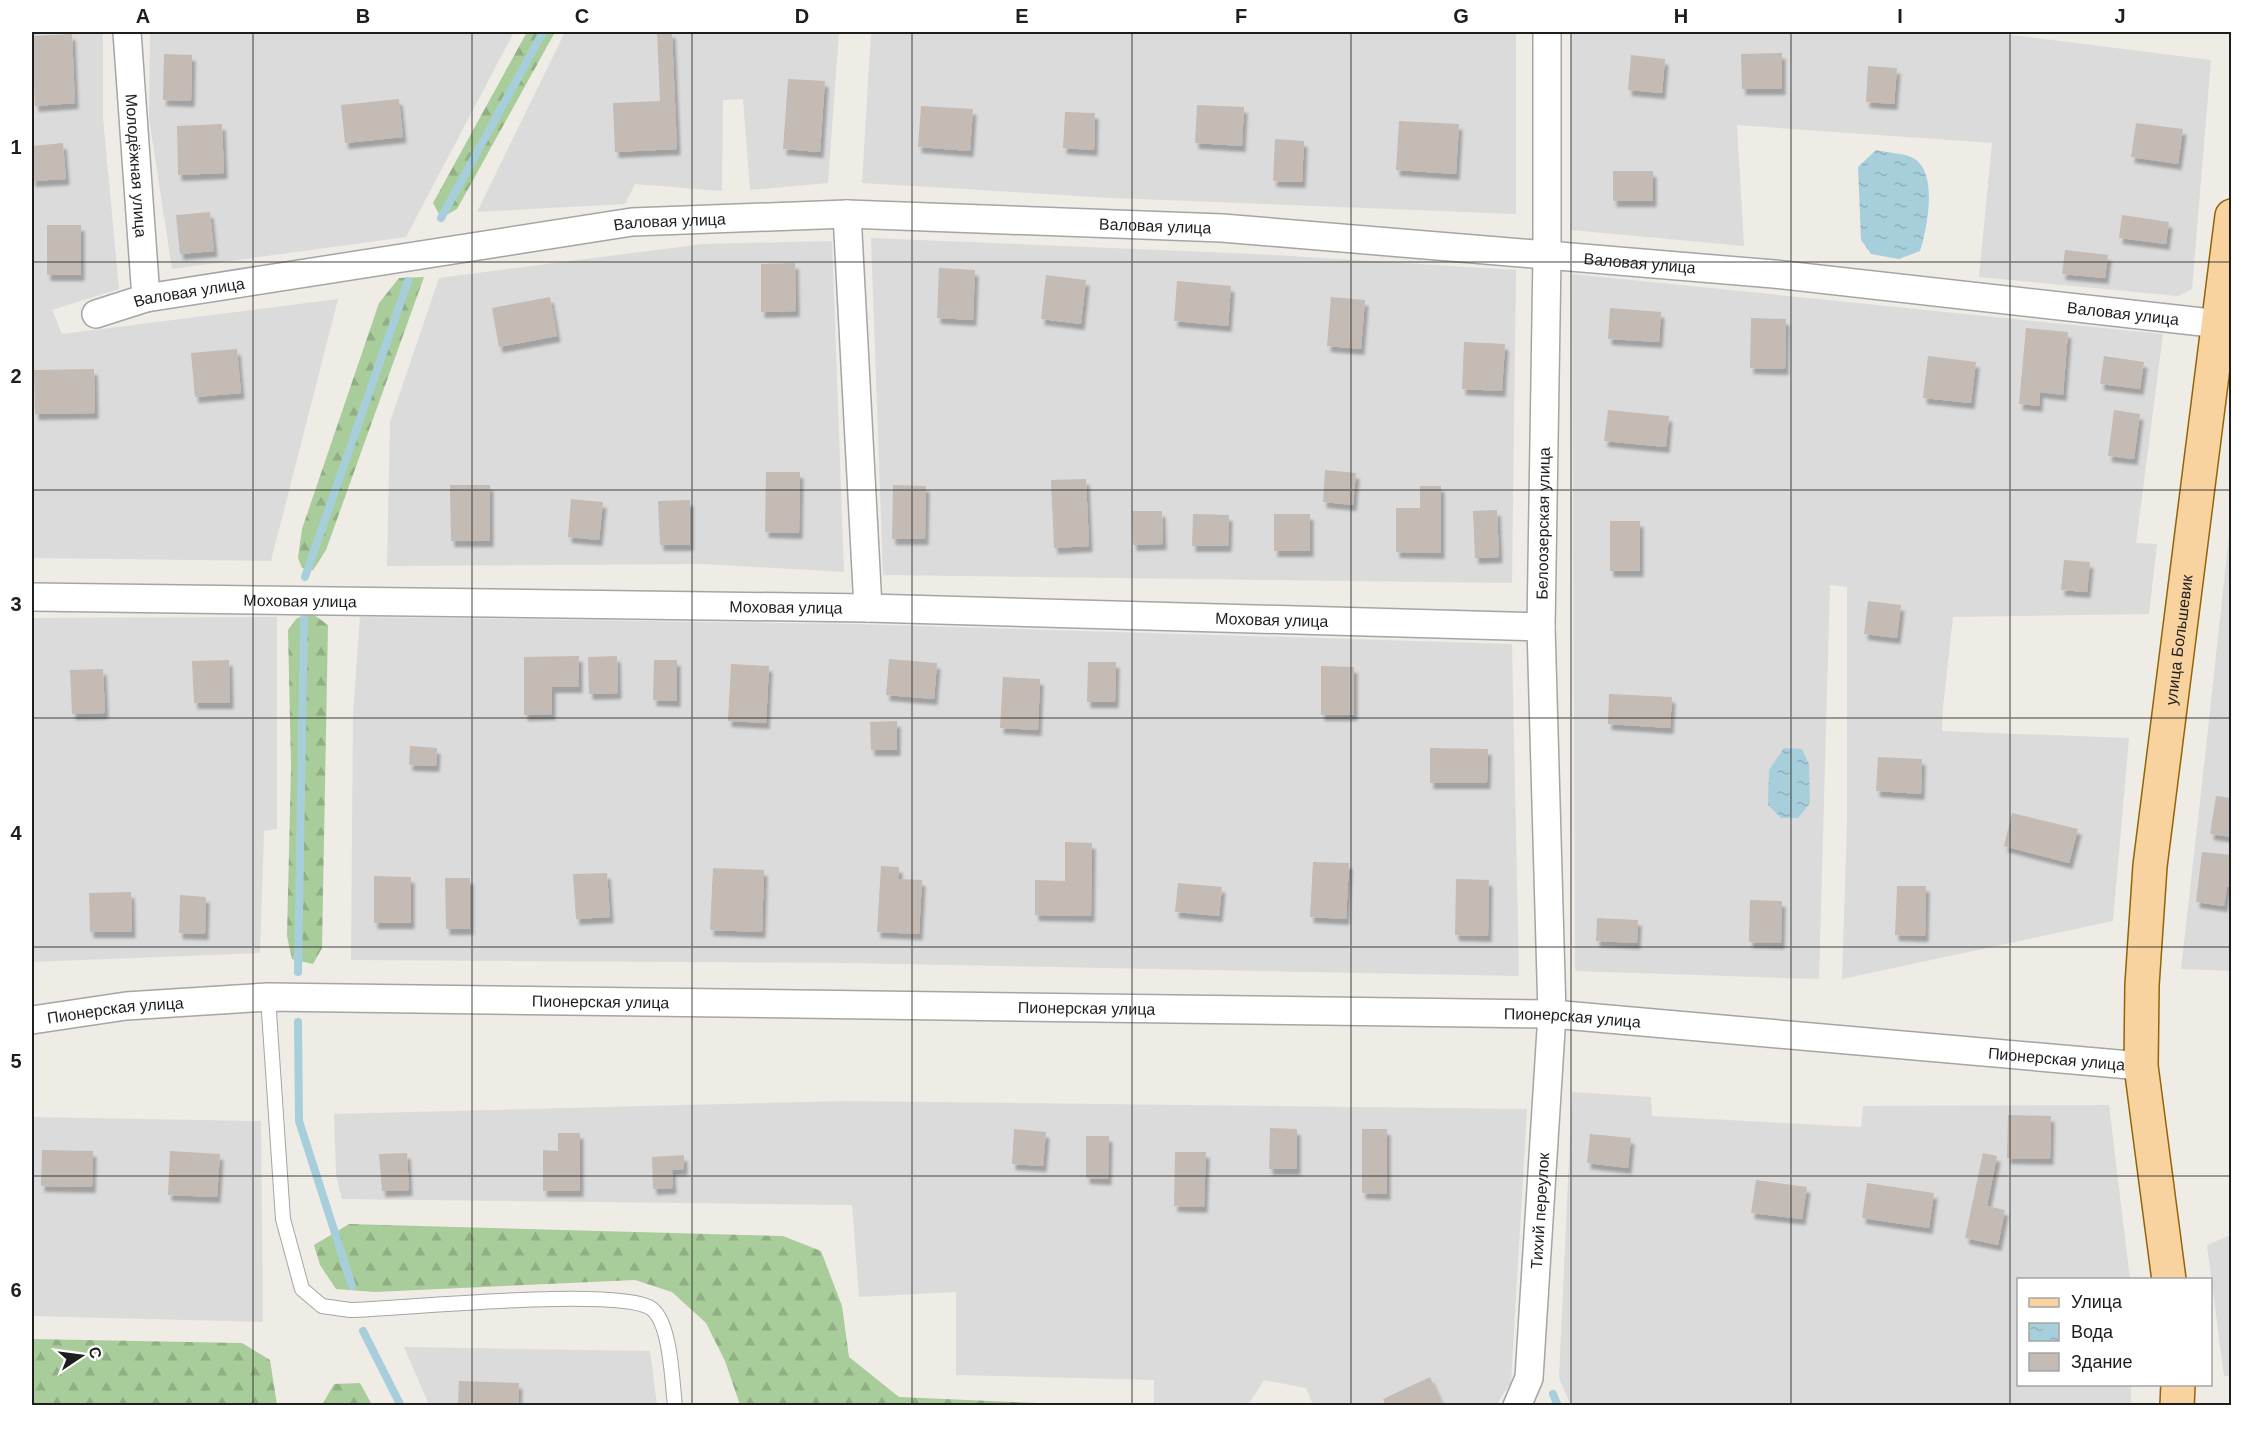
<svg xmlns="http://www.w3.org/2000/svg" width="2263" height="1437" font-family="Arial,sans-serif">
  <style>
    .residential { fill: #dcdbdb }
    .forest { fill: url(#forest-firs) }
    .water { fill: url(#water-ripples) }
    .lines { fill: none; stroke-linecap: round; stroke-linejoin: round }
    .stream { stroke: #a7cfdb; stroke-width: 8 }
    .building { fill: #c3bbb4; filter: url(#shadow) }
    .lane-casing { stroke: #a5a5a5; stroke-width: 16 }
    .street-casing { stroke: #a5a5a5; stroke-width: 30 }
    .primary-casing { stroke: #926506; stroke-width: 36 }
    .lane { stroke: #fff; stroke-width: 14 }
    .street { stroke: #fff; stroke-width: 27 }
    .primary { stroke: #f8d3a0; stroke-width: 33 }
    .grid { fill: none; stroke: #1e1e1e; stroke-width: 1.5; stroke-opacity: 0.55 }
    .labels { text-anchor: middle; stroke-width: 4.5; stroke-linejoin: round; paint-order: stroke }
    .street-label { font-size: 16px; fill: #1e1e1e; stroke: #fff }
    .neatline { fill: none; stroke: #1e1e1e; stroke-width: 2 }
    .grid-label { font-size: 20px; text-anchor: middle; font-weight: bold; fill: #1e1e1e }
  </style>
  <defs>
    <pattern id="forest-firs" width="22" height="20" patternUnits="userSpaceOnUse" patternTransform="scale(1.5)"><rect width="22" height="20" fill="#a9cc9b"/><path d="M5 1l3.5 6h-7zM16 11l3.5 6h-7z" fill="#91af85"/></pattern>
    <pattern id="water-ripples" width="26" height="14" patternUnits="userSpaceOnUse" patternTransform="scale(1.5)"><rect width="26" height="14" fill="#a7cfdb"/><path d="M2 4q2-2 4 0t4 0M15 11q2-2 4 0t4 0" fill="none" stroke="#8fb1bc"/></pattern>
    <filter id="shadow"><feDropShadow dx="3.5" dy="6" stdDeviation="1.5" flood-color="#0004"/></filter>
  </defs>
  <rect width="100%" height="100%" fill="#efebe5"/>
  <g class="residential">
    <polygon points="32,32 103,32 103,118 119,289 52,310 62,334 338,299 271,561 32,558"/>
    <polygon points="150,32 514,32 406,237 172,269 149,118"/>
    <polygon points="565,32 839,32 828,183 750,190 743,99 723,100 722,191 635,184 625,204 477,212"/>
    <polygon points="871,32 1516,32 1516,214 1112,198 862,183"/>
    <polygon points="1571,32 1989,32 2211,60 2192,289 2178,296 1979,277 1992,143 1737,125 1744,246 1571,230"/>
    <polygon points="871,238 1256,254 1516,270 1512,583 883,575"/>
    <polygon points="832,241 844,572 704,564 387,566 390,422 439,278 703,244"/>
    <polygon points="1572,274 2163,334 2136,543 2157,544 2149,614 1953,617 1943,707 1942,731 2129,738 2113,921 1842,979 1847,822 1847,587 1830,585 1819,979 1575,971"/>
    <polygon points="2231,517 2231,971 2181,969 2205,757"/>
    <polygon points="277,617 277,829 264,831 260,953 32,962 32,618"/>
    <polygon points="360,617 856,624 1512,644 1519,976 848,963 351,960 353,715"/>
    <polygon points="1572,1092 1651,1097 1652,1116 1861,1127 1863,1106 2109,1105 2130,1279 2018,1280 2018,1384 2131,1385 2131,1405 1571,1406 1559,1378"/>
    <polygon points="845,1101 1527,1109 1511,1383 1496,1405 1313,1405 1306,1388 1264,1380 1250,1402 1227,1406 1154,1406 1154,1380 956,1375 956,1292 859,1297 852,1205 342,1199 336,1175 334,1114"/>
    <polygon points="32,1117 261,1121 263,1322 32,1316"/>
    <polygon points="2231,1235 2231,1376 2224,1376 2207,1245"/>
    <polygon points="404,1347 650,1351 657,1405 429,1405"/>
  </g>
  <g class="forest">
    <polygon points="527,32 555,32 457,209 441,218 433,203"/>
    <polygon points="424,277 326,550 313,570 302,568 298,558 302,529 379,303 399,278"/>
    <polygon points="310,612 328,625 322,948 313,964 292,959 287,936 291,766 288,630 296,619"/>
    <polygon points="349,1224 783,1236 821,1251 842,1306 849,1357 899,1397 1082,1405 740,1405 725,1361 706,1323 672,1292 635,1280 375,1292 336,1289 320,1265 314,1245"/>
    <polygon points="32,1339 242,1343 270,1360 277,1405 32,1405"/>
    <polygon points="360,1383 372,1405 322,1405 334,1384"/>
  </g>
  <g class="water">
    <path d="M1876 150C1887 153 1904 153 1913 158 1939 172 1927 229 1920 251L1899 259 1871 254 1861 240 1858 167Z"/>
    <polygon points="1784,748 1802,749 1809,764 1810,803 1798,818 1781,818 1768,805 1769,770"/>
  </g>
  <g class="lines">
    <g class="stream">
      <polyline points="441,218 543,32"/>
      <polyline points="305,577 408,281"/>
      <polyline points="298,972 304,619"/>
      <polyline points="298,1022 299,1121 352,1286"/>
      <polyline points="363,1331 401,1406"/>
      <polyline points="1553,1394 1558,1406"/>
    </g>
  </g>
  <g class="building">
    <polygon points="657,32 672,32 677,149 615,152 613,103 660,101"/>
    <polygon points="72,34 75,103 35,106 32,36"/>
    <polygon points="1782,53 1782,89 1742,89 1741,54"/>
    <polygon points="164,54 192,55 191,101 163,100"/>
    <polygon points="1631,55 1665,59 1662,93 1628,90"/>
    <polygon points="1868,66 1897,68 1894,104 1866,102"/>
    <polygon points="788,79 825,81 820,152 783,149"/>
    <polygon points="399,99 403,137 345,143 341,105"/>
    <polygon points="1197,105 1244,107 1242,146 1195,143"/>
    <polygon points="921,106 973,109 970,151 918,147"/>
    <polygon points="1065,112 1095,113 1094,150 1063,148"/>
    <polygon points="1399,121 1459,124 1456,174 1396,170"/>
    <polygon points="2136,123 2183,129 2178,164 2131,157"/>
    <polygon points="222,124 224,173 178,175 177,126"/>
    <polygon points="1275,139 1304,141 1302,182 1273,181"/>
    <polygon points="63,143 66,179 32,181 32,146"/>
    <rect x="1613" y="171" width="40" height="30"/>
    <polygon points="210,212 214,251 180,254 176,215"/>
    <polygon points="2122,215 2169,222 2166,244 2119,238"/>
    <rect x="47" y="225" width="34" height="50"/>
    <polygon points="2065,250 2108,255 2105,278 2062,274"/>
    <polygon points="795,263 796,311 761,312 761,264"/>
    <polygon points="939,268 975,270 973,320 937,318"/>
    <polygon points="1046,275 1086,280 1081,324 1041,319"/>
    <polygon points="1177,281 1231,286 1228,326 1174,321"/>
    <polygon points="550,297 557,336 499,347 492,308"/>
    <polygon points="1331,297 1365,300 1361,349 1327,346"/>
    <polygon points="1610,308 1661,312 1659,342 1608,339"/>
    <polygon points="1751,318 1786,319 1785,369 1750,368"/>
    <polygon points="2026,328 2068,332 2063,395 2040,392 2039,406 2019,404"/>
    <polygon points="1464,342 1505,344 1502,391 1462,389"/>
    <polygon points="237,349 241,393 195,397 191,353"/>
    <polygon points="1928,356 1976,362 1971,403 1923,398"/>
    <polygon points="2104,356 2144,362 2140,389 2100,384"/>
    <polygon points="94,369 95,413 35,414 34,370"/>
    <polygon points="1608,410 1669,416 1666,447 1604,441"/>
    <polygon points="2114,410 2140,414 2134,459 2108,456"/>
    <polygon points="1325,470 1356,473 1353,505 1323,502"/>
    <polygon points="766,472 800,472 799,533 765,532"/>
    <polygon points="1086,479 1089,546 1054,548 1051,480"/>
    <polygon points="450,485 490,485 490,541 451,541"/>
    <polygon points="893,485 926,486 925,539 892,539"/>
    <polygon points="1420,486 1441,486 1441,553 1396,552 1396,508 1420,508"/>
    <polygon points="571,499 603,502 599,540 568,537"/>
    <polygon points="690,500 690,545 660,545 658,501"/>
    <polygon points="1497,510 1499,557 1475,558 1473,511"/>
    <polygon points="1132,511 1162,511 1163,544 1133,545"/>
    <polygon points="1193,514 1229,515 1228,546 1192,546"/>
    <rect x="1274" y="514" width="36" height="37"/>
    <rect x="1610" y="521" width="30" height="50"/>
    <polygon points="2064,560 2090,562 2087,592 2061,590"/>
    <polygon points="1868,601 1901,605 1897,638 1864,634"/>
    <polygon points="579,656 579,687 552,687 552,714 524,715 524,657"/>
    <polygon points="617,656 618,693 589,694 588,657"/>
    <polygon points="889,659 937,663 934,699 886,695"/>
    <polygon points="229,660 230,703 194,703 192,661"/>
    <polygon points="654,660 677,660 677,701 653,700"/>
    <polygon points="1088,662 1116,662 1115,702 1087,702"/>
    <polygon points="731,664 769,666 766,723 728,721"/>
    <polygon points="1321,666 1354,667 1354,715 1321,715"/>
    <polygon points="103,669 105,713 72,714 70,670"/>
    <polygon points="1003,677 1040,679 1038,730 1000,728"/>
    <polygon points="1609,694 1672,697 1670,728 1608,724"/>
    <polygon points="897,721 897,750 871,750 870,722"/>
    <polygon points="410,746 437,748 436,766 409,765"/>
    <polygon points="1430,748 1488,749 1487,783 1430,783"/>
    <polygon points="1878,757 1922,759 1921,794 1876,791"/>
    <polygon points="2216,796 2232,798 2232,837 2210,834"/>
    <polygon points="2012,813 2078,829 2069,863 2004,846"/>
    <polygon points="1065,842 1092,843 1091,916 1035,915 1035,880 1065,881"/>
    <polygon points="2202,852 2232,855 2232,887 2227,887 2224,906 2196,902"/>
    <polygon points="1313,862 1349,863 1346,919 1310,917"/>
    <polygon points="881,866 899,867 899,879 922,880 919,934 877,932"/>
    <polygon points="713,868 764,870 762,932 710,930"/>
    <polygon points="607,873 610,917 576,919 573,874"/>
    <polygon points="374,876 411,877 411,923 374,923"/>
    <polygon points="445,878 470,878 470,929 446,929"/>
    <polygon points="1456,879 1489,880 1488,936 1455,935"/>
    <polygon points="1178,883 1222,887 1219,916 1175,912"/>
    <polygon points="1897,886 1926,886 1925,936 1895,935"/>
    <polygon points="131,892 132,932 90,932 89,893"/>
    <polygon points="180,895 206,897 205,934 179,933"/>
    <polygon points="1750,900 1782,901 1781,943 1749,942"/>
    <polygon points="1597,918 1638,920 1637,943 1596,941"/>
    <polygon points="2008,1115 2051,1116 2050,1159 2007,1158"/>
    <polygon points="1270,1128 1297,1129 1297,1169 1269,1169"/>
    <polygon points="1014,1129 1046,1132 1043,1166 1012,1164"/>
    <polygon points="1362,1129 1387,1129 1387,1194 1362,1193"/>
    <polygon points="558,1133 580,1133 580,1191 543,1191 543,1150 558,1151"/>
    <polygon points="1590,1134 1631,1138 1628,1168 1587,1163"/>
    <polygon points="1086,1136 1109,1136 1108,1179 1086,1178"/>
    <polygon points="42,1150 93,1151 92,1187 41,1186"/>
    <polygon points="170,1151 220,1154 217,1197 168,1195"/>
    <polygon points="1175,1152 1206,1152 1204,1207 1174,1206"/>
    <polygon points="407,1153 409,1190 382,1191 379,1154"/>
    <polygon points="1983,1153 1997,1156 1987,1206 2005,1210 1998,1245 1965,1238"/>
    <polygon points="684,1155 684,1169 672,1170 673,1188 653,1189 652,1157"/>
    <polygon points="1756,1180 1807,1187 1802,1219 1751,1213"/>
    <polygon points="1867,1183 1934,1193 1929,1228 1862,1218"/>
    <polygon points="1430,1377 1443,1406 1386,1406 1383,1399"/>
    <polygon points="459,1381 519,1383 518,1406 458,1406"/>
  </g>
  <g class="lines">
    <defs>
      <path id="lane" d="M268 997 283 1219 302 1289 322 1306 350 1310C400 1309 622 1286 652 1309 671 1324 672 1382 675 1406"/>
      <g id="street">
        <path id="s1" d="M127 32 146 298"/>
        <polyline points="847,214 868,608"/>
        <path id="s2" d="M96 314 146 298 632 222 847 214 1222 228 1774 274 2220 324"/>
        <path id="s3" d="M32 597 868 608 1541 627"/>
        <path id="s4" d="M32 1020 126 1006 268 997 1552 1014 2141 1066"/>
        <path id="s5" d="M1517 1406 1529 1378 1552 1014 1541 627 1547 257V32"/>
      </g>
      <g id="primary">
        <path id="s6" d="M2169 1280 2141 1066 2142 985 2150 866 2232 216"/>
        <polyline points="2177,1406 2178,1384"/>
      </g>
    </defs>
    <use href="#lane" class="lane-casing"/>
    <use href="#street" class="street-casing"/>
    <use href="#primary" class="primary-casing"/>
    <use href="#lane" class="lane"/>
    <use href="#street" class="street"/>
    <use href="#primary" class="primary"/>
  </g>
  <path class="grid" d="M253 32V1406M472 32V1406M692 32V1406M912 32V1406M1132 32V1406M1351 32V1406M1571 32V1406M1791 32V1406M2010 32V1406M32 262H2232M32 490H2232M32 718H2232M32 947H2232M32 1176H2232"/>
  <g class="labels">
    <g class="street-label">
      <text dy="6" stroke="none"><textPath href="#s1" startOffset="134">Молодёжная улица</textPath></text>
      <text dy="6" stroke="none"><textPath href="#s2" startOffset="582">Валовая улица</textPath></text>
      <text dy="6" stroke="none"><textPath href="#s2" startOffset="1068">Валовая улица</textPath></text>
      <text dy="6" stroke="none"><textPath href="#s2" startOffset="1554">Валовая улица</textPath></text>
      <text dy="6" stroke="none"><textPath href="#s2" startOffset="96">Валовая улица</textPath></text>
      <text dy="6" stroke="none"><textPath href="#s2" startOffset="2040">Валовая улица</textPath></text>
      <text dy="6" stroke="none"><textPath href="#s5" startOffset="886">Белоозерская улица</textPath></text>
      <text dy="6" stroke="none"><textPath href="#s3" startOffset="268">Моховая улица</textPath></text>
      <text dy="6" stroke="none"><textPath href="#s3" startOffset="754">Моховая улица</textPath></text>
      <text dy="6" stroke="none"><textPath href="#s3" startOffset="1240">Моховая улица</textPath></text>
      <text dy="6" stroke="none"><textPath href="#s6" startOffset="644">улица Большевик</textPath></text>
      <text dy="6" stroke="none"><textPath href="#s4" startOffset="570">Пионерская улица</textPath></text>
      <text dy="6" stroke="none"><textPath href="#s4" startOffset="1056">Пионерская улица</textPath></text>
      <text dy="6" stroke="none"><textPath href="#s4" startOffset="84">Пионерская улица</textPath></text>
      <text dy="6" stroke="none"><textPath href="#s4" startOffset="1542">Пионерская улица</textPath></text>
      <text dy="6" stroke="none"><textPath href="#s4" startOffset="2028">Пионерская улица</textPath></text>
      <text dy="6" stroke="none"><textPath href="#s5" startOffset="198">Тихий переулок</textPath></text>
    </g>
  </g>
  <rect width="2263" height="1437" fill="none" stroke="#ffffff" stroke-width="66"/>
  <rect x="2017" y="1278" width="195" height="108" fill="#ffffff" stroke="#a5a5a5" stroke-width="1.5"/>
  <rect x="2029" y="1298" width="30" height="9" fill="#f8d3a0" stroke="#a5a5a5" stroke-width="1.5"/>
  <text x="2071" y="1308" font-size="18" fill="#1e1e1e">Улица</text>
  <rect x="2029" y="1323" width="30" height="18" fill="url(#water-ripples)" stroke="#a5a5a5" stroke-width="1.5"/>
  <text x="2071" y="1338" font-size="18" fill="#1e1e1e">Вода</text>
  <rect x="2029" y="1353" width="30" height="18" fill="#c3bbb4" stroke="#a5a5a5" stroke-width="1.5"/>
  <text x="2071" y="1368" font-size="18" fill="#1e1e1e">Здание</text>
  <g transform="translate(81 1356) rotate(77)" stroke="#ffffff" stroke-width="4.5" paint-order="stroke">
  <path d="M0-4.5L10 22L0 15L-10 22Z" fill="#1e1e1e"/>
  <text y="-9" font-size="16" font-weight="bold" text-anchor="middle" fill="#1e1e1e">С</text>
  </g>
  <rect x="33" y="33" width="2197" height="1371" class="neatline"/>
  <g class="grid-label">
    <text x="143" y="23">A</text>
    <text x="363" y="23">B</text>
    <text x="582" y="23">C</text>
    <text x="802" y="23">D</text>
    <text x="1022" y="23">E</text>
    <text x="1241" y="23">F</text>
    <text x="1461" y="23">G</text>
    <text x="1681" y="23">H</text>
    <text x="1900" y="23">I</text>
    <text x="2120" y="23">J</text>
    <text x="16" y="154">1</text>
    <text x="16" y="383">2</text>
    <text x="16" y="611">3</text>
    <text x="16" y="840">4</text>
    <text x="16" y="1068">5</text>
    <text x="16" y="1297">6</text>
  </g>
</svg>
